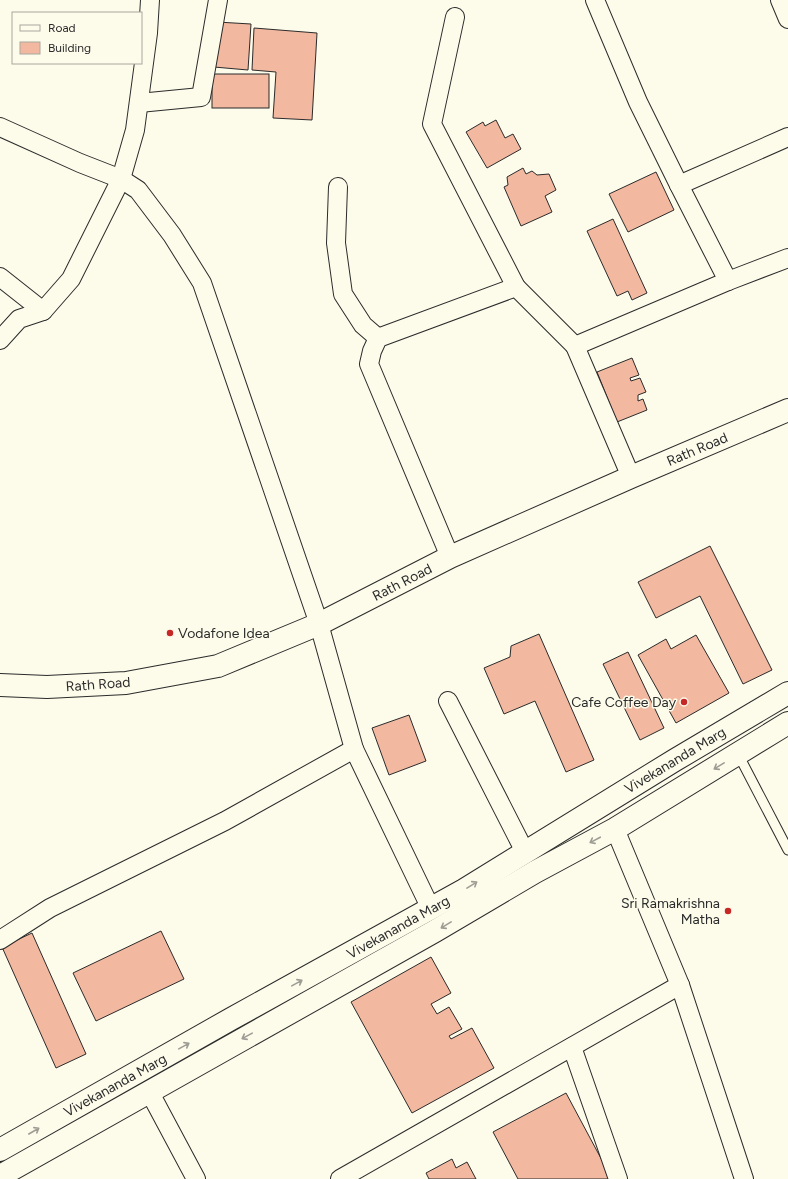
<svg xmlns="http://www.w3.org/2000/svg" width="788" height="1179" font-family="Figtree,sans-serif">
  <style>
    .building { fill: #f2b8a0; stroke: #2b2b2b }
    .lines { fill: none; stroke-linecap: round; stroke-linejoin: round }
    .service-casing { stroke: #2b2b2b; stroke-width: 11 }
    .minor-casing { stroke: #2b2b2b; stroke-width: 20 }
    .tertiary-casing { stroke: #2b2b2b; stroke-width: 24 }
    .secondary-casing { stroke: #2b2b2b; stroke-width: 24 }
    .service { stroke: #fdfbea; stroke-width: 9 }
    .minor { stroke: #fdfbea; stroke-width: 18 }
    .tertiary { stroke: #fdfbea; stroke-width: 22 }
    .secondary { stroke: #fdfbea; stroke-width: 22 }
    .oneway { stroke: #9e9d94 }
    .poi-dot { fill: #c62828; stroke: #fdfbea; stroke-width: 1.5 }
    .labels { text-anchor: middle; stroke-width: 3; stroke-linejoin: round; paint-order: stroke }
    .street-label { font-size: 14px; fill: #2b2b2b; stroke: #fdfbea }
    .poi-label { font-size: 14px; fill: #2b2b2b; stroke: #fdfbea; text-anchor: end }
  </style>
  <rect width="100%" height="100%" fill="#fdfbea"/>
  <g class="building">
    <polygon points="217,22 251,24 248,70 214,67"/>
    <polygon points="254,28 317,33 312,120 273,118 276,72 252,70"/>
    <rect x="212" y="74" width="57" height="34"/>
    <polygon points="496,120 505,138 513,134 521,149 487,168 466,132 483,122 485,126"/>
    <polygon points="523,168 526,174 532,171 537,175 549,174 556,190 545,196 552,212 521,226 504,187 508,185 507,177"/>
    <polygon points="656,172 674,210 628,232 609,194"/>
    <polygon points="613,219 647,293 632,300 628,291 617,296 587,231"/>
    <polygon points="632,358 639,375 630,378 631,381 640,378 646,392 638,395 638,401 643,399 647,410 617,422 597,372"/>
    <polygon points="710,546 772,670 743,684 700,596 656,618 638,582"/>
    <polygon points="539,634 594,760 566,772 535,701 504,714 484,668 510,657 511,646"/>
    <polygon points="696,635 729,693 676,723 638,655 666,639 671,649"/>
    <polygon points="628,652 664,728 640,740 603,664"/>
    <polygon points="409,715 426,761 389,775 372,728"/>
    <polygon points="161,931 184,979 96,1021 73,973"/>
    <polygon points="32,933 86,1054 56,1068 2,947"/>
    <polygon points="431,957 451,993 431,1004 437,1014 449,1007 462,1029 449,1036 451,1039 472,1028 494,1068 412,1113 351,1002"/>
    <polygon points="566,1093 612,1179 518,1179 493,1132"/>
    <polygon points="452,1159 456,1168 467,1162 476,1179 429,1179 426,1173"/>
  </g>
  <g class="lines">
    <defs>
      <polyline id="service" points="738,754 788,850"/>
      <g id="minor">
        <polyline points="595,0 638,102 679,185 728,281 575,346 631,477"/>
        <polyline points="780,0 788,19"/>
        <polyline points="455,17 432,124 516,287"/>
        <polyline points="139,103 201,97 218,0"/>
        <polyline points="0,127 80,163 121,179 138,190 172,235 202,283 319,624 354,749"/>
        <polyline points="679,185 788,137"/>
        <polyline points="338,187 336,243 343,294 363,325 378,338"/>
        <polyline points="0,277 43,311"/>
        <polyline points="728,281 788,258"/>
        <polyline points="0,340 19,319 43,311 71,279 121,179 135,130 148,33 150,0"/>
        <polyline points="450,557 369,364 372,351 378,338 516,287 575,346"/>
        <polyline points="448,701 525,852"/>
        <polyline points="615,829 680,985 744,1179"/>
        <polyline points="0,940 50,908 225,821 354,749 431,909"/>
        <polyline points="572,1047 618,1179"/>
        <polyline points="149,1091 196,1179"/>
        <polyline points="340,1179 680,985"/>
      </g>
      <polyline id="tertiary" points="0,685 47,687 126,683 218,666 319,624 450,557 631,477 788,410"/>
      <g id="secondary">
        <polyline points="0,1150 231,1019 464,890 675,760 788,693"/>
        <polyline points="0,1176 435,931 535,872 615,829 788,723"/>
      </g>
    </defs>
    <use href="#service" class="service-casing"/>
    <use href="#minor" class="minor-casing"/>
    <use href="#tertiary" class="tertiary-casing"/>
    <use href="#secondary" class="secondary-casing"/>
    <use href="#service" class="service"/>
    <use href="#minor" class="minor"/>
    <use href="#tertiary" class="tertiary"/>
    <use href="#secondary" class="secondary"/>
  </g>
  <defs><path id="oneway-shaft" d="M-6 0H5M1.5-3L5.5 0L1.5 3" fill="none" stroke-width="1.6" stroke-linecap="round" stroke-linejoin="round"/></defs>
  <g class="oneway">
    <use href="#oneway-shaft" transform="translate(719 766) rotate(149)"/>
    <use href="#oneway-shaft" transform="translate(595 840) rotate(152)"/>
    <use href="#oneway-shaft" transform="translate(472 885) rotate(-32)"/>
    <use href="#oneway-shaft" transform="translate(446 925) rotate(149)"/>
    <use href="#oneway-shaft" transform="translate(297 983) rotate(-29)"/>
    <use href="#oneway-shaft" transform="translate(247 1036) rotate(151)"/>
    <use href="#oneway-shaft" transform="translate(184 1046) rotate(-29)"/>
    <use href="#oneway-shaft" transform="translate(34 1131) rotate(-30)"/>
  </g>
  <g class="poi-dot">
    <circle cx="170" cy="633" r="4"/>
    <circle cx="684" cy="702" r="4"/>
    <circle cx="728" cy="911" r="4"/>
  </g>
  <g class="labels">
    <g class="street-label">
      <text transform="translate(697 449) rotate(-23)" y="5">Rath Road</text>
      <text transform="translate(402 582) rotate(-27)" y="5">Rath Road</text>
      <text transform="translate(98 684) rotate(-4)" y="5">Rath Road</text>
      <text transform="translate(675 760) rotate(-31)" y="5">Vivekananda Marg</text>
      <text transform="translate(398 927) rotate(-29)" y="5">Vivekananda Marg</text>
      <text transform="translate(115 1085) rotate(-29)" y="5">Vivekananda Marg</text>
    </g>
    <g class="poi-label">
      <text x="178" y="638" text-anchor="start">Vodafone Idea</text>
      <text x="676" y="707">Cafe Coffee Day</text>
      <text x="720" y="908">Sri Ramakrishna<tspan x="720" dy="16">Matha</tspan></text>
    </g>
  </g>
  <rect x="12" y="12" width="130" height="52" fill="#fdfbea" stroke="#a9a89e"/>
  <rect x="20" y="25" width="20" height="6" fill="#fdfbea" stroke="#a9a89e"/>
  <text x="48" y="32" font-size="12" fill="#2b2b2b">Road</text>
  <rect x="20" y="42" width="20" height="12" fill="#f2b8a0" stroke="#a9a89e"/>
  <text x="48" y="52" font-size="12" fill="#2b2b2b">Building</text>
</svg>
